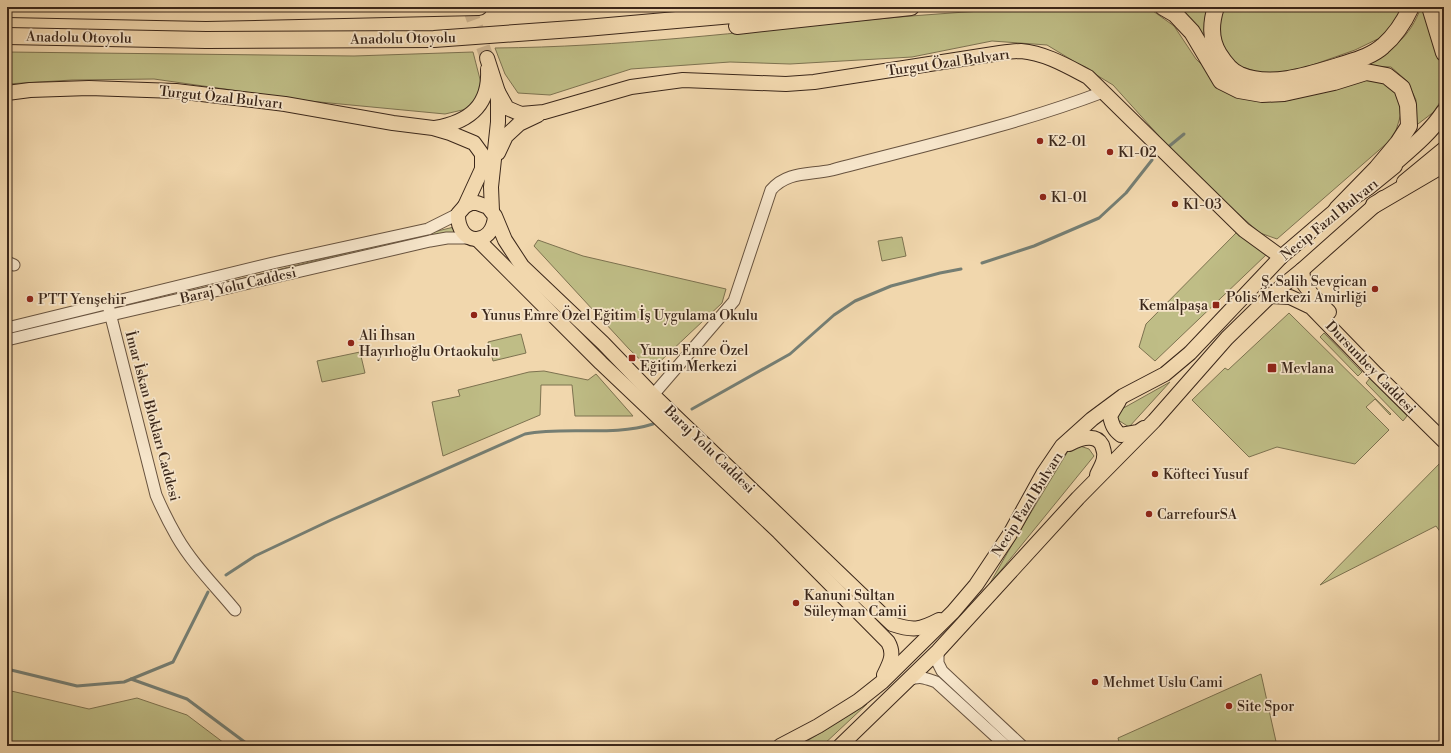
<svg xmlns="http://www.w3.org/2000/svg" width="1451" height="753" font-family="'Libre Bodoni',serif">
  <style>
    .green { fill: #bfbd86; stroke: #7d7250 }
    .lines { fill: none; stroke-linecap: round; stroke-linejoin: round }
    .stream { stroke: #757e73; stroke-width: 3 }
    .major-tunnel { stroke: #cdb490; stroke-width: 14; stroke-dasharray: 14 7; stroke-linecap: butt }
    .minor-casing { stroke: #68533f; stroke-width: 13 }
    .major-casing { stroke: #3b271a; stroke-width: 16 }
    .highway-casing { stroke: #3b271a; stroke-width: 18 }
    .minor { stroke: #f6e5ca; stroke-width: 11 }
    .major { stroke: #f1d7ad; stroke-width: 14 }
    .highway { stroke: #f1d7ad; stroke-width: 16 }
    .poi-dot { fill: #8f2418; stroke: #f6e5ca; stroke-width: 1.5 }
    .labels { text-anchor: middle; stroke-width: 3.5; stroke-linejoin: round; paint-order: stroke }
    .street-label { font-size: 14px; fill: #3b271a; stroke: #f6e5ca }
    .poi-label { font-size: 14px; fill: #3b271a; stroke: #f6e5ca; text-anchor: start }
  </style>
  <rect width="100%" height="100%" fill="#f1d7ad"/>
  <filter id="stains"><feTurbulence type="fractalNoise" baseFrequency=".005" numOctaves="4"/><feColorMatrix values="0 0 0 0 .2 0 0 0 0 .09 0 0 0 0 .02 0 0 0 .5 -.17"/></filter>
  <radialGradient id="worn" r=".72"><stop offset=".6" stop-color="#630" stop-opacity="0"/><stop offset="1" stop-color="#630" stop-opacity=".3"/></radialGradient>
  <g class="green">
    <path d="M1054 7H1141L1153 11 1174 26 1196 59 1229 92 1253 99 1290 100 1369 78 1383 81 1395 90 1404 104 1394 137 1277 239 1260 233 1196 177 1113 85 1047 45 992 41 912 57 790 64 730 62 631 69 550 95 518 93 505 74 495 48C619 47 743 32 866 20 929 14 991 10 1054 7Z"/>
    <polygon points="1174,7 1209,7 1203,41"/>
    <polygon points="1223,7 1404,7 1390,33 1355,50 1301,69 1264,74 1239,66 1232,61 1226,52 1220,39 1219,26"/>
    <path d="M1421 7H1425L1444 72V94L1435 111 1414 127 1416 100 1407 81 1391 67 1363 66C1391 51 1410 38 1421 7Z"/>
    <polygon points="7,52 354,56 473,52 482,87 471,108 445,114 309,101 154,79 72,80 7,84"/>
    <polygon points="454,227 454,233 124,307"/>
    <polygon points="1237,232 1267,254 1155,361 1139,347 1146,324"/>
    <polygon points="902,237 906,256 882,261 878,241"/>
    <polygon points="538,240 583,256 726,289 722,303 651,370 629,349 534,246"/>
    <polygon points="1289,313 1391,414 1390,415 1375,399 1366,407 1389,430 1355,464 1277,447 1249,457 1192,400 1225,368 1228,370"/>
    <polygon points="1324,333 1362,372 1358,376 1320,337"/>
    <polygon points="521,334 526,353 493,361 488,342"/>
    <polygon points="360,352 365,373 322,382 317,361"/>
    <polygon points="544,371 588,380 596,374 633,416 575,416 572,385 541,385 540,415 443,456 432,402 460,396 458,390 529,372"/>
    <polygon points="1370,378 1407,416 1403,421 1366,383"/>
    <polygon points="1170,382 1129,427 1118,420 1116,416 1120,410"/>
    <polygon points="1080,446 1089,449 1094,456 989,585 1021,529 1068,451"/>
    <polygon points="1444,459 1444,537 1436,526 1320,585"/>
    <polygon points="1261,674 1277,746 1120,746 1118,738"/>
    <polygon points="7,690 89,709 137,698 187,715 228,746 7,746"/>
    <polygon points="867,704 822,746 799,746"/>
  </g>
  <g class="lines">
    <g class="stream">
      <polyline points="1167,148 1184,134"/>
      <polyline points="982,263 1034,246 1099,218 1126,193 1152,160"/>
      <polyline points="692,409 790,354 834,315 855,301 891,286 940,273 961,269"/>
      <path d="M226 575 255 556 331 520 525 434C567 426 612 437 653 424"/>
      <polyline points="7,669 77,686 124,682 173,662 208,592"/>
      <polyline points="131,679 187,699 250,746"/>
    </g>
    <polyline class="major-tunnel" points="469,7 487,58"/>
    <defs>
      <g id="minor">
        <polyline points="7,262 14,265"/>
        <path d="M109 309 156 495C162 509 169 523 177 537 192 563 215 586 235 610"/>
        <polyline points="7,328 273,263 428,229 458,214"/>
        <polyline points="7,340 111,315 430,241 447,238 470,238"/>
        <path d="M653 395 734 301 771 190C787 171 810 175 832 170 923 146 1016 125 1103 92"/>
        <polyline points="938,651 938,663 942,671 1022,746"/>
        <path d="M908 680C922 675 923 678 936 682L1006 746"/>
      </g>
      <g id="major">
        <polyline points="487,58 498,92 498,122 491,187 492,211"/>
        <path d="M498 92 507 108 521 114 544 112 631 87 683 80 786 84 814 82 1000 53C1007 52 1014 51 1021 51 1045 53 1067 66 1088 77L1244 230 1281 257"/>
        <polyline points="7,93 30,90 89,88 176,91 285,104 393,123 433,128 450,133 474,143 482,154 482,169 465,206"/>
        <path d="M435 128C469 122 490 106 488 69"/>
        <polyline points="498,153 506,136 519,124 538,115"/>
        <polyline points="1404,182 1444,149"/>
        <path d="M495 216C493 248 457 246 458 214L465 206 471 203H477L488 207 495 216 505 240 522 266 603 343 653 395 892 624C913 631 920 630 939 620"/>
        <path d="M477 239 601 363 779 532 888 642C895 654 890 663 884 675"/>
        <polyline points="1302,270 1304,284 1313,296 1329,312"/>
        <polyline points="1270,296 1290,297 1311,307 1376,374 1444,441"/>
        <path d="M1119 401 1110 416C1112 425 1114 430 1121 435L1138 432 1144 428"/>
        <path d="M1069 444C1079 439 1095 432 1102 445 1103 449 1105 453 1104 457 1104 463 1099 470 1097 475"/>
        <polyline points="780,746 818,726 858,701 882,682 953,612 976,585 1010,534 1043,474 1062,446 1092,419 1123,396 1165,374 1190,353 1281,257 1337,209 1368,188 1395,166"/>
        <polyline points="840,746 938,651 1078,498 1154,421 1227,338 1270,296 1302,270 1383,198"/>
      </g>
      <g id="highway">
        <polyline points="1163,7 1175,14 1192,32 1221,81 1239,90 1262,94 1284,93 1334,82 1366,72 1387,76 1402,88 1408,105 1409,126 1398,143 1377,168 1337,209"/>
        <path d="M1216 7C1211 22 1210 40 1219 54 1224 62 1230 71 1240 75 1270 88 1309 75 1338 66 1353 61 1371 57 1383 46 1396 35 1404 22 1411 7"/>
        <polyline points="1430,7 1444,53"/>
        <polyline points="7,9 206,13 479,7"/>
        <polyline points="737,26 911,7"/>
        <polyline points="7,36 206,40 434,39 586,28 744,14 798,7"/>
        <path d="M1385 171C1405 153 1429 135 1444 112"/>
        <polyline points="1374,205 1444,164"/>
      </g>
    </defs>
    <use href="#minor" class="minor-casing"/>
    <use href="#major" class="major-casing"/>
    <use href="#highway" class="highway-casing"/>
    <use href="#minor" class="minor"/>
    <use href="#major" class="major"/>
    <use href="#highway" class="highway"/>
  </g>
  <g class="poi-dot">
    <circle cx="1040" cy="141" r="4"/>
    <circle cx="1110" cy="152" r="4"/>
    <circle cx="1043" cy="197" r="4"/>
    <circle cx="1175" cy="204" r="4"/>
    <circle cx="1375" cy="289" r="4"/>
    <circle cx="30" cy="299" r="4"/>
    <rect x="1212" y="301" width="8" height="8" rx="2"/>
    <circle cx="474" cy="315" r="4"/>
    <circle cx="351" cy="343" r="4"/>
    <rect x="628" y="354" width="8" height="8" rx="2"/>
    <rect x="1267" y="363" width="10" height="10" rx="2"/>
    <circle cx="1155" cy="474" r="4"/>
    <circle cx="1149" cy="514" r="4"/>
    <circle cx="796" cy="603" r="4"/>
    <circle cx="1095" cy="682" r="4"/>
    <circle cx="1229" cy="706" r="4"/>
  </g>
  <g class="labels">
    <g class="street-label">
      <text transform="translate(79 37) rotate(1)" y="5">Anadolu Otoyolu</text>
      <text transform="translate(403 38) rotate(-1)" y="5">Anadolu Otoyolu</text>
      <text transform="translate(948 62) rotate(-8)" y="5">Turgut Özal Bulvarı</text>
      <text transform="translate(221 97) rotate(6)" y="5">Turgut Özal Bulvarı</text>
      <text transform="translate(1329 219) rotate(-39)" y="5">Necip Fazıl Bulvarı</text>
      <text transform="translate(238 285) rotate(-13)" y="5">Baraj Yolu Caddesi</text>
      <text transform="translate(1371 367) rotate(46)" y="5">Dursunbey Caddesi</text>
      <text transform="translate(153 416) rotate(75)" y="5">İmar İskan Blokları Caddesi</text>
      <text transform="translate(710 449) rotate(44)" y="5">Baraj Yolu Caddesi</text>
      <text transform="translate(1027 504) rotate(-58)" y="5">Necip Fazıl Bulvarı</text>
    </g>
    <g class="poi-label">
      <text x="1048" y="146">K2-01</text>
      <text x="1118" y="157">K1-02</text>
      <text x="1051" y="202">K1-01</text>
      <text x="1183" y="209">K1-03</text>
      <text x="1367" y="286" text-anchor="end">Ş. Salih Sevgican<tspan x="1367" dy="16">Polis Merkezi Amirliği</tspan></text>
      <text x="38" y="304">PTT Yenşehir</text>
      <text x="1208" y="310" text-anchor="end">Kemalpaşa</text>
      <text x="482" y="320">Yunus Emre Özel Eğitim İş Uygulama Okulu</text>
      <text x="359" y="340">Ali İhsan<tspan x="359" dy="16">Hayırlıoğlu Ortaokulu</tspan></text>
      <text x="640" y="355">Yunus Emre Özel<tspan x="640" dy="16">Eğitim Merkezi</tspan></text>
      <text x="1281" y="373">Mevlana</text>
      <text x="1163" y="479">Köfteci Yusuf</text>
      <text x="1157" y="519">CarrefourSA</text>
      <text x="804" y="600">Kanuni Sultan<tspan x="804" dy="16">Süleyman Camii</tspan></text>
      <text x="1103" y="687">Mehmet Uslu Cami</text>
      <text x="1237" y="711">Site Spor</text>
    </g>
  </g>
  <rect width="1451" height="753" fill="none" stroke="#f1d7ad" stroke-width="24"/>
  <rect x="8" y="8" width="1435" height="737" fill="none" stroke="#3b271a" stroke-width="2"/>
  <rect x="12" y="12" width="1427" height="729" fill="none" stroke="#3b271a"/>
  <rect width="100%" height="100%" filter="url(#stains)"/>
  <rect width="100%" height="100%" fill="url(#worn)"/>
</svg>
